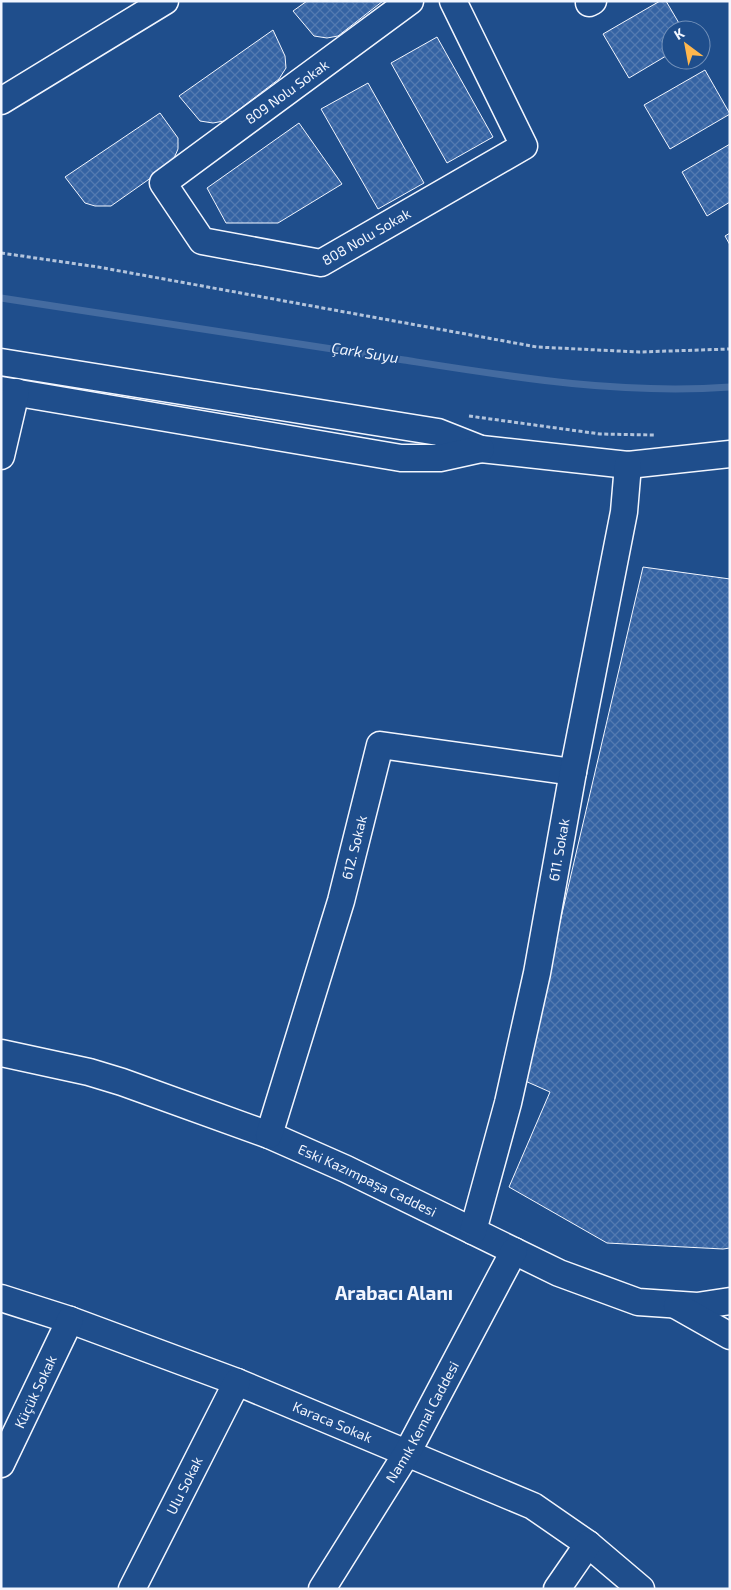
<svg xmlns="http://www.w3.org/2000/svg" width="731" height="1590" font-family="'Exo 2',sans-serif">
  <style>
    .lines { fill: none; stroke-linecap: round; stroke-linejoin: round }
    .stream { stroke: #446ba0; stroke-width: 7 }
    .building { fill: url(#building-cross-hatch); stroke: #f2f6ff }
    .minor-casing { stroke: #f2f6ff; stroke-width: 29 }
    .path { stroke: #b3c4dc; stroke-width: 3; stroke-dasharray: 4 2.5; stroke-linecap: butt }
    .minor { stroke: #1f4e8c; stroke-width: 26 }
    .labels { text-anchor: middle; stroke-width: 4; stroke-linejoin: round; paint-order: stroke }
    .street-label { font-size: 14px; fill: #f2f6ff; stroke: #1f4e8c }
    .water-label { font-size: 15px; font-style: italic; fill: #f2f6ff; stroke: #1f4e8c }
    .district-label { font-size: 19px; font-weight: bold; fill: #f2f6ff; stroke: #1f4e8c }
  </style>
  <defs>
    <pattern id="building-cross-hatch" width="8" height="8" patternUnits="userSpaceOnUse" patternTransform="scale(1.25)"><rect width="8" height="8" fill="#3563a3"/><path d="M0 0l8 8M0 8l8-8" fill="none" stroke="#537ab1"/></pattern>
  </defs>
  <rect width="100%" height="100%" fill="#1f4e8c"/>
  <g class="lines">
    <path class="stream" d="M1 298C135 318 269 340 404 360 512 377 620 395 730 387"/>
  </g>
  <g class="building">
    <polygon points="307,1 383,1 338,36 327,38 314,36 293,11"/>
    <polygon points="660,1 666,1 683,30 671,30 671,53 629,78 603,34"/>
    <polygon points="273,30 285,56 286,68 279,79 224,121 213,123 200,121 179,96"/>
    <polygon points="437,37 493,137 447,163 391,63"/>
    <polygon points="705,70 730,114 670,149 644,105"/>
    <polygon points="368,83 424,183 378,209 321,109"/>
    <polygon points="160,113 178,138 178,149 172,163 111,206 95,206 85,203 65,177"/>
    <polygon points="299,123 342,184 278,223 226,223 207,188"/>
    <polygon points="730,144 730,202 707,216 682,172"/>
    <polygon points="730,233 730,245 725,236"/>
    <polygon points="643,567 730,579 730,1248 723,1249 607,1243 509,1187 550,1092 523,1080"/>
  </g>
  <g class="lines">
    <defs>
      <g id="minor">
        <path id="s1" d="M410 1 163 183 202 241 321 263 524 146 453 1"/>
        <polyline points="589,3 593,1"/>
        <polyline points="1,101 165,1"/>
        <polyline points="1,362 438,432 481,449 628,465 730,454"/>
        <polyline points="1,390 401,458 440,458 481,449"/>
        <polyline points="1,456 16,392"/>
        <path id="s2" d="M1 1053 89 1072 122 1082 269 1135 346 1169 559 1273 638 1302 697 1306 730 1301"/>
        <path id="s3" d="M269 1135 341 901 380 745 573 772"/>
        <path id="s4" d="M473 1231 508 1103 537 973 573 772 624 512 628 465"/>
        <path id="s5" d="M1 1298 70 1320 237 1382 533 1506 588 1544 641 1589"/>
        <polyline points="677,1306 730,1336"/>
        <path id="s6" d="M1 1464 70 1320"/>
        <path id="s7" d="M132 1589 237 1382"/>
        <path id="s8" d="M322 1589 407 1453 514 1251"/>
        <polyline points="557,1589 588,1544"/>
      </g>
    </defs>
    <use href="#minor" class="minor-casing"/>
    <g class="path">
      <polyline points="1,253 98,267 537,347 639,352 730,349"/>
      <polyline points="469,416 600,434 654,435"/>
    </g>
    <use href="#minor" class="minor"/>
  </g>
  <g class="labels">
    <g class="street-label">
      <text transform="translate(287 92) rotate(-36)" y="5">809 Nolu Sokak</text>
      <text dy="5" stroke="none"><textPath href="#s1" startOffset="550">808 Nolu Sokak</textPath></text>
      <text dy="5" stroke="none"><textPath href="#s3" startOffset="300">612. Sokak</textPath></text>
      <text dy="5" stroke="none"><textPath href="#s4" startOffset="391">611. Sokak</textPath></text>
      <text dy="5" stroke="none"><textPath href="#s2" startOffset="389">Eski Kazımpaşa Caddesi</textPath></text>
      <text dy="5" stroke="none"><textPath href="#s6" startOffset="80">Küçük Sokak</textPath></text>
      <text dy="5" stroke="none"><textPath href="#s5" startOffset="354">Karaca Sokak</textPath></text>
      <text dy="5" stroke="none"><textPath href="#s8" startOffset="195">Namık Kemal Caddesi</textPath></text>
      <text dy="5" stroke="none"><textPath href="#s7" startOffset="116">Ulu Sokak</textPath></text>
    </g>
    <g class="water-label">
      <text transform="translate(365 353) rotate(9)" y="5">Çark Suyu</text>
    </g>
    <g class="district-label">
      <text x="394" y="1300">Arabacı Alanı</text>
    </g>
  </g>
  <rect width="731" height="1590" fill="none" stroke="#f2f6ff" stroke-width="5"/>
  <g transform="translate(686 45) rotate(328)"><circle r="24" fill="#1f4e8c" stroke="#7391ba"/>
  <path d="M0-4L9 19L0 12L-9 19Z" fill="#ffb74d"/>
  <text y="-8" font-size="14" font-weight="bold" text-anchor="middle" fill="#f2f6ff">K</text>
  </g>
</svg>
